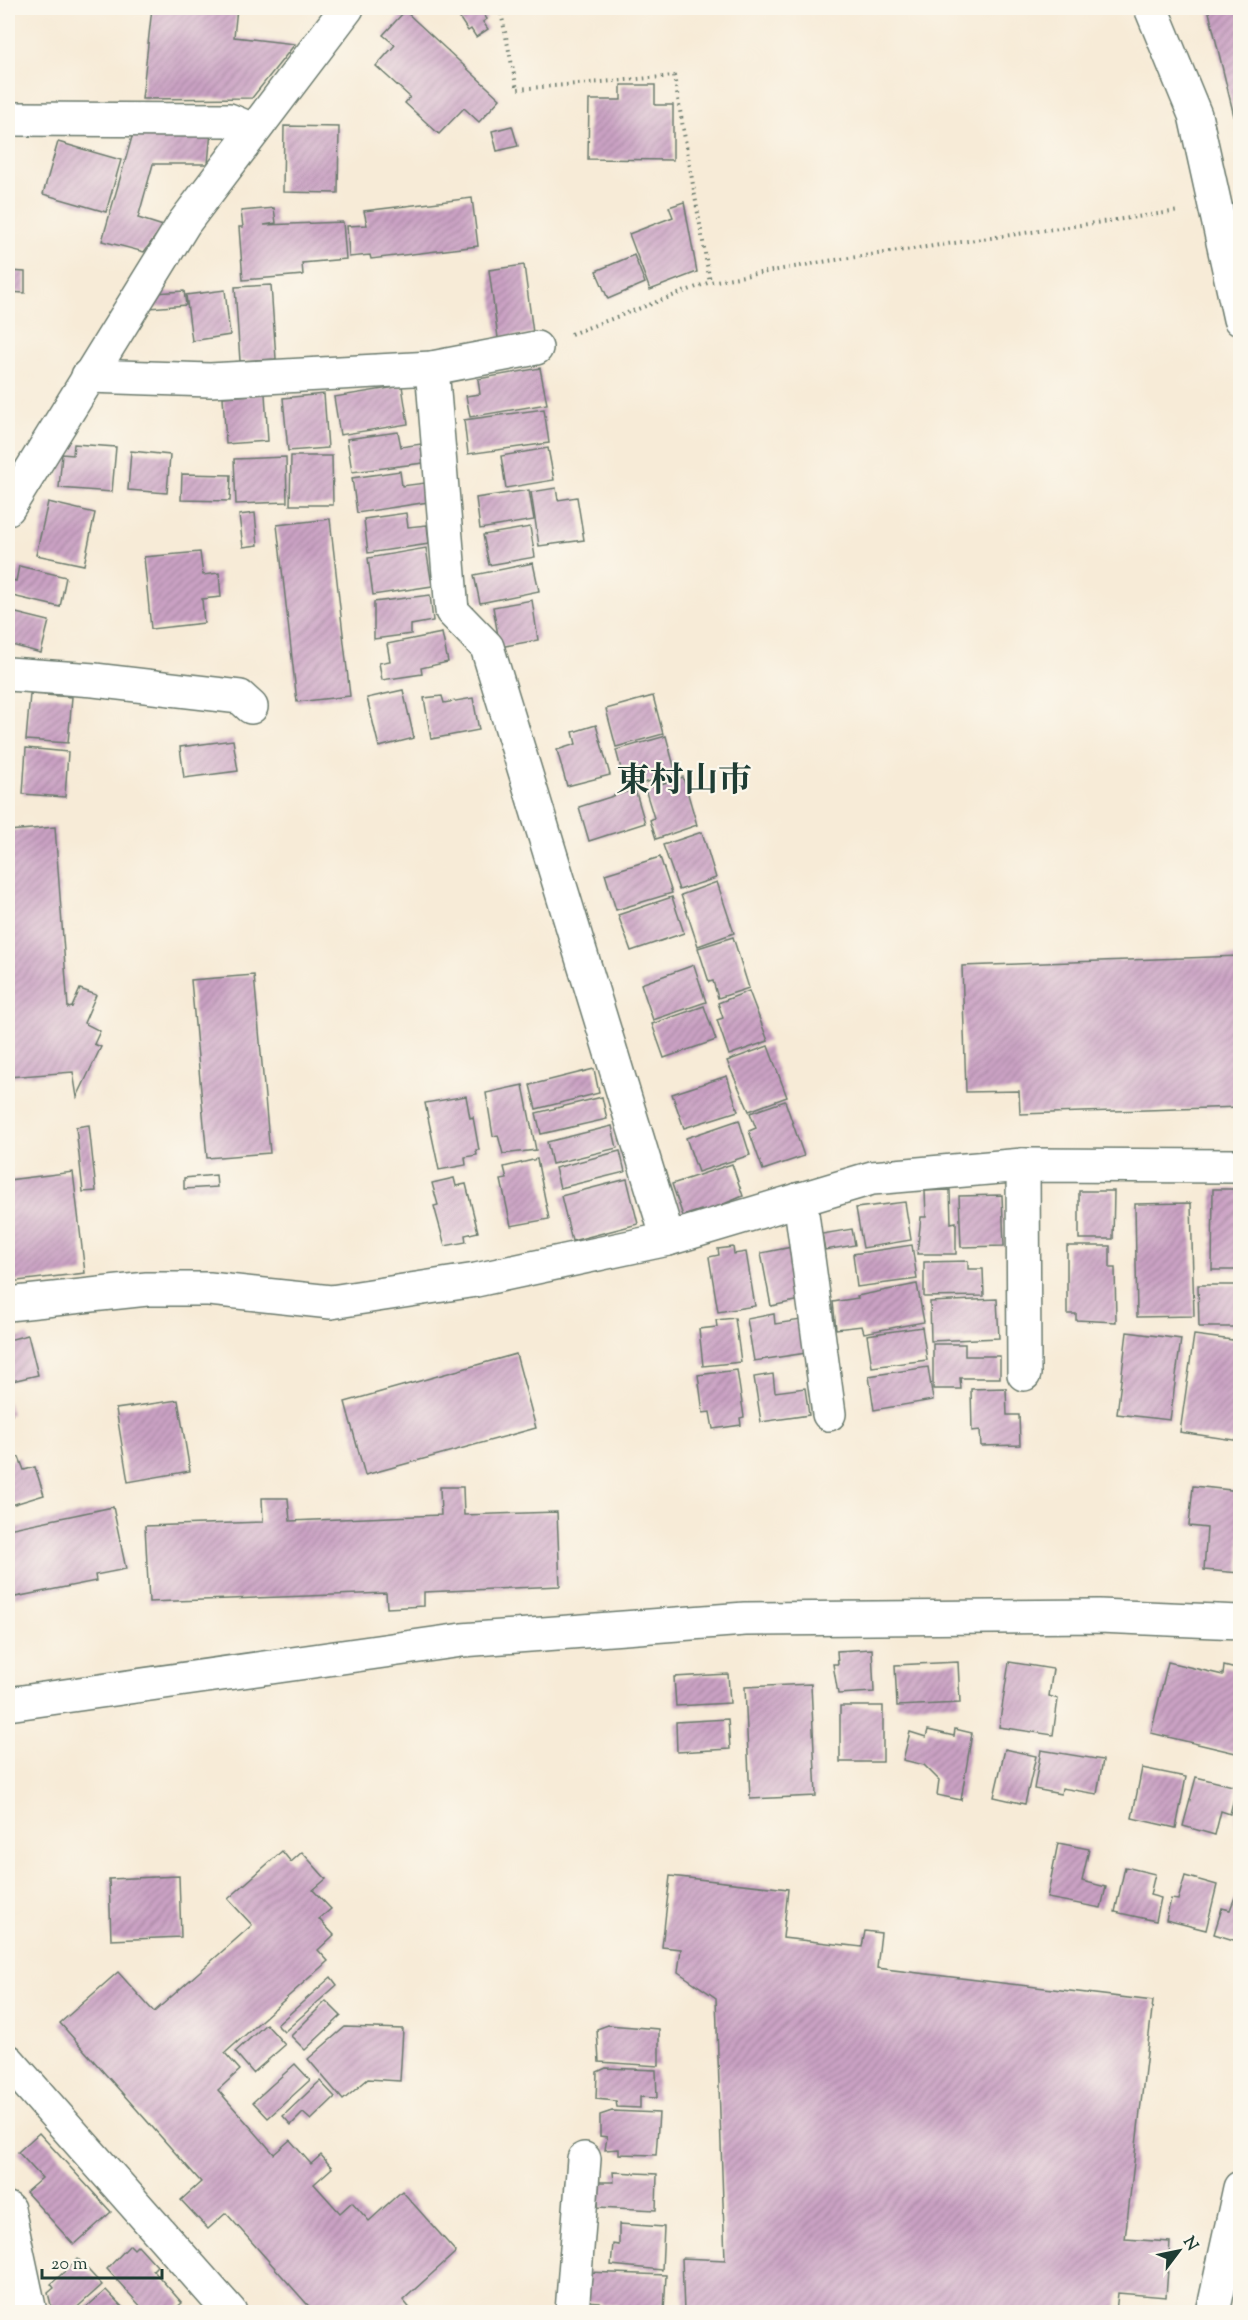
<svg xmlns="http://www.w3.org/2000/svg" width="1248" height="2320" font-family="'Sorts Mill Goudy','Noto Serif JP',serif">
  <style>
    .building { fill: url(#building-hatch) }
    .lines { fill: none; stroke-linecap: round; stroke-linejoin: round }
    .minor-casing { stroke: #6b7a6d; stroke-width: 36 }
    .major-casing { stroke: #6b7a6d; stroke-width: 36 }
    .path { stroke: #6b7a6d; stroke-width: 4; stroke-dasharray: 1.5 4.5; stroke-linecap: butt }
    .minor { stroke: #fff; stroke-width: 33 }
    .major { stroke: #fff; stroke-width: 33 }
    .labels { text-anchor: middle; stroke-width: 4.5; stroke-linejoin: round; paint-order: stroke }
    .town-label { font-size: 34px; font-weight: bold; fill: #1f3d34; stroke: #fbf7ec }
  </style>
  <defs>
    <pattern id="building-hatch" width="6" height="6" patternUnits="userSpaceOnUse" patternTransform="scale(1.5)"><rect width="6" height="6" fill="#cba2c4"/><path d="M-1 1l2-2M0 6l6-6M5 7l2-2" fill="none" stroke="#a485a0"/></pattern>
  </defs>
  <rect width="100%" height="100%" fill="#fbf7ec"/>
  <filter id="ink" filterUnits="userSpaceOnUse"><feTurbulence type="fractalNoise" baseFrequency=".0167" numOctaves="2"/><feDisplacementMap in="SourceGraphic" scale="12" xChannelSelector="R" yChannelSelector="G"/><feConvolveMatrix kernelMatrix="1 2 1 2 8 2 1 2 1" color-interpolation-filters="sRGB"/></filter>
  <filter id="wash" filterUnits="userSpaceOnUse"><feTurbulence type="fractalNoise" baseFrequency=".008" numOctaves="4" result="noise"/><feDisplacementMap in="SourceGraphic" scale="24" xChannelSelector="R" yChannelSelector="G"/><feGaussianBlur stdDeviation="1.35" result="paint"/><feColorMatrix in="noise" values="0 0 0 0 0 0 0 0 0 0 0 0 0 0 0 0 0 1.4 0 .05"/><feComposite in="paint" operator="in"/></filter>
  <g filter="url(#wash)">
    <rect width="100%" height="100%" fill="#f7ebd7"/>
    <g id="blocks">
      <g class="building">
        <polygon points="152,8 237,8 234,37 295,44 252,98 142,99"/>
        <polygon points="453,8 479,8 487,19 483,22 488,29 476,37 471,29 468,31"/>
        <polygon points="1208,8 1240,8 1240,141"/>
        <polygon points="405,11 500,99 479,122 464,108 439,134 405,103 410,97 376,66 395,45 383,35"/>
        <polygon points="621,85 655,85 655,105 673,105 673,160 588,159 589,100 621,100"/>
        <polygon points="284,126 339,127 338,193 283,192"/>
        <polygon points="512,126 518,146 497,151 492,131"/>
        <polygon points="134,130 211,131 208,164 153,164 138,218 163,226 144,252 102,241"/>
        <polygon points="58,142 121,160 106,212 43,194"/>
        <polygon points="472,198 478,246 371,259 370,255 349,257 347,226 367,225 364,211"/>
        <polygon points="684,202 697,272 650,290 629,234 673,217 669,207"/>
        <polygon points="274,208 276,223 264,225 343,222 346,259 302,263 303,275 243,280 239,227 243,227 241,211"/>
        <polygon points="634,255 645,283 608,299 596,271"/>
        <polygon points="524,265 533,333 498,338 489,270"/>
        <polygon points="8,271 25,272 25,293 8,292"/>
        <polygon points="271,285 276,359 240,361 235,287"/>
        <polygon points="225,290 230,335 192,341 186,295"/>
        <polygon points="184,291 186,305 150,308 156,293"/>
        <polygon points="540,368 547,404 470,417 466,396 480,394 478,379"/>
        <polygon points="402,386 408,424 340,435 334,397"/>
        <polygon points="265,394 268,441 226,444 223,397"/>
        <polygon points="324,394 328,448 288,451 283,398"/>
        <polygon points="544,409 549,443 468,454 464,420"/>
        <polygon points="398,432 401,447 421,444 423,463 352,472 347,439"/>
        <polygon points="74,444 116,447 112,492 59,488 62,454 73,455"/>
        <polygon points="548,448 554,480 506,488 501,456"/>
        <polygon points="131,451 170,455 167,493 128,490"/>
        <polygon points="291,456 332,456 333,505 290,505"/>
        <polygon points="286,457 287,502 236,504 234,459"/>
        <polygon points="400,471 402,486 425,483 428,502 357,513 352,478"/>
        <polygon points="182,474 231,475 230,501 181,500"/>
        <polygon points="556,488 558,500 577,497 584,540 539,546 531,492"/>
        <polygon points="529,490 534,520 480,529 476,498"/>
        <polygon points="48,502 95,513 84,565 36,555"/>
        <polygon points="255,513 258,545 243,547 239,515"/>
        <polygon points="406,513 408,527 427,525 429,544 368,553 364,519"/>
        <polygon points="330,519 350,696 297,702 277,525"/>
        <polygon points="530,527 535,557 489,565 483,535"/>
        <polygon points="426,548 432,586 373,595 368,558"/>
        <polygon points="200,552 203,575 219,573 221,597 202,599 204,623 151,629 144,557"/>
        <polygon points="533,563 539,591 480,603 474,575"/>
        <polygon points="19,566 66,577 60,607 8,595 8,579 16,581"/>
        <polygon points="430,595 433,621 411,625 411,634 374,639 374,602"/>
        <polygon points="532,600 538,640 500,647 493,607"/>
        <polygon points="8,611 49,621 41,653 8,644"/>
        <polygon points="442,633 448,662 421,668 422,674 382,680 379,663 390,661 387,644"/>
        <polygon points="403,690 414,738 379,747 367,698"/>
        <polygon points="30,694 72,697 68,743 26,740"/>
        <polygon points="442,696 444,703 473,698 479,730 431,739 424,698"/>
        <polygon points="653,696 663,734 616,747 606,709"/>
        <polygon points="596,725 610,775 567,786 557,750 576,744 573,732"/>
        <polygon points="666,736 676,774 626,788 616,750"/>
        <polygon points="233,740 238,771 184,778 180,747"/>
        <polygon points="26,748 68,752 65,797 23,794"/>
        <polygon points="683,777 697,825 656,839 650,820 654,818 645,789"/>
        <polygon points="635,789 645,823 589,841 579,807"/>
        <polygon points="55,827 68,1008 72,1007 80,989 96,995 84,1023 100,1031 94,1044 101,1047 77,1097 73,1072 8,1077 8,831"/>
        <polygon points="702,832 716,878 679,890 663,845"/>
        <polygon points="660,857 672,893 616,910 605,874"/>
        <polygon points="717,882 734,933 698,946 681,895"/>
        <polygon points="672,897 684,933 631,951 618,915"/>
        <polygon points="733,937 749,988 718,998 713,981 709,982 698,948"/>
        <polygon points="1240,956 1240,1107 1020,1114 1019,1091 966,1092 962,966"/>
        <polygon points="694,965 706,1002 653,1020 641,984"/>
        <polygon points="254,975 270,1153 207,1158 191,980"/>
        <polygon points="749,991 768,1041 729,1055 717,1020 723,1018 718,1003"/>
        <polygon points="704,1006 716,1040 664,1058 652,1024"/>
        <polygon points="768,1046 787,1097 749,1111 727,1061"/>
        <polygon points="594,1069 599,1093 536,1109 530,1085"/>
        <polygon points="727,1076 738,1111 684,1128 672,1094"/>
        <polygon points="523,1085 536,1150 503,1154 498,1135 493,1136 486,1093"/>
        <polygon points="466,1096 470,1118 473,1117 479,1150 476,1150 477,1155 465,1157 466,1165 439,1170 425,1103"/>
        <polygon points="602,1097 607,1119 541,1134 536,1113"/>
        <polygon points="785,1101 804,1156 763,1170 749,1131 756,1128 750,1113"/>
        <polygon points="739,1120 750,1155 698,1172 686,1138"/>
        <polygon points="89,1125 96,1191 83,1192 76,1127"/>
        <polygon points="612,1126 617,1148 552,1164 547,1142"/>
        <polygon points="620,1151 625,1172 560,1188 555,1168"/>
        <polygon points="537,1159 549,1219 511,1226 501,1180 507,1179 504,1167"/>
        <polygon points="732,1164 743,1196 702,1213 701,1210 683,1216 672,1184"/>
        <polygon points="73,1172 85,1273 9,1282 8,1180"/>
        <polygon points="216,1175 217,1187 184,1189 184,1178"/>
        <polygon points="454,1178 456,1186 466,1184 478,1232 465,1235 466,1242 445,1246 434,1206 438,1205 432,1183"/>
        <polygon points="627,1179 638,1224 572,1241 561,1196"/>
        <polygon points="1213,1189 1240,1189 1240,1270 1212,1270"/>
        <polygon points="950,1190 951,1223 956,1222 956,1254 917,1254 921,1217 926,1217 925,1191"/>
        <polygon points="1079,1191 1114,1191 1113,1239 1079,1239"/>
        <polygon points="1002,1195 1004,1246 961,1247 959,1196"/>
        <polygon points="905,1202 911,1240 863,1248 856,1208"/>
        <polygon points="1191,1203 1194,1316 1137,1317 1135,1204"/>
        <polygon points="852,1229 855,1245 825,1250 822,1234"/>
        <polygon points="912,1245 917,1279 857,1287 853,1254"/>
        <polygon points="1067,1246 1110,1246 1110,1268 1115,1268 1116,1322 1076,1320 1076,1314 1067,1314"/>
        <polygon points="733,1247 734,1254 746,1252 755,1306 718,1312 709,1257 719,1255 718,1249"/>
        <polygon points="792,1247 801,1300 771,1306 761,1253"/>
        <polygon points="968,1261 968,1269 983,1269 984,1296 924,1297 924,1262"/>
        <polygon points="917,1284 924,1322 864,1333 862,1326 836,1329 833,1302 858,1298 857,1296"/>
        <polygon points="1198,1285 1240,1285 1240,1327 1199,1327"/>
        <polygon points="997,1299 999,1338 931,1341 930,1302"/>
        <polygon points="774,1314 775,1324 801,1320 806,1353 754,1361 747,1319"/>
        <polygon points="735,1318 741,1362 703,1366 699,1329 717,1327 716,1320"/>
        <polygon points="922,1327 927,1360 872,1367 867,1335"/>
        <polygon points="1127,1332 1181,1339 1170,1420 1117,1414"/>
        <polygon points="28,1335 38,1375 8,1382 8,1340"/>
        <polygon points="1194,1335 1240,1341 1240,1441 1180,1432"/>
        <polygon points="933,1344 965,1344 965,1356 1000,1356 1000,1378 960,1378 961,1389 933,1389"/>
        <polygon points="516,1354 536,1428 365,1475 345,1402"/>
        <polygon points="928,1367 933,1400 874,1410 869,1376"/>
        <polygon points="737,1370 744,1417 740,1418 741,1425 713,1429 710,1412 703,1413 698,1375"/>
        <polygon points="773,1374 775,1392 805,1388 809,1415 761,1422 754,1377"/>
        <polygon points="1006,1388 1007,1415 1019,1415 1020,1445 981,1446 980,1430 972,1431 971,1389"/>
        <polygon points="178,1400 190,1471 128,1482 116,1409"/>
        <polygon points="8,1401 12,1414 8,1415"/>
        <polygon points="19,1457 24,1470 35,1467 44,1495 8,1506 8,1461"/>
        <polygon points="1193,1486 1240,1491 1240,1573 1204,1570 1207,1528 1189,1526"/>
        <polygon points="440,1487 463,1487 464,1515 557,1512 560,1586 424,1592 424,1606 387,1608 386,1593 149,1602 145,1526 263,1522 262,1498 288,1498 290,1521 441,1515"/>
        <polygon points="113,1507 126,1569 95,1575 96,1581 15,1597 8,1561 8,1529"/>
        <polygon points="872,1649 874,1692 838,1694 833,1664 838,1664 837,1651"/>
        <polygon points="958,1662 960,1703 897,1706 895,1665"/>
        <polygon points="1009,1662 1053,1669 1049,1696 1058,1699 1053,1735 999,1727"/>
        <polygon points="1168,1662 1223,1675 1224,1666 1240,1670 1240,1754 1151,1733"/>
        <polygon points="728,1674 730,1703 676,1706 674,1677"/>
        <polygon points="811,1684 816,1796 750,1799 745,1687"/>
        <rect x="840" y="1706" width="43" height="56"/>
        <polygon points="728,1719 730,1749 677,1752 676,1722"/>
        <polygon points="955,1729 972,1733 961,1800 937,1795 939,1780 924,1765 903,1760 910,1732 926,1737 928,1730 954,1736"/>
        <polygon points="1005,1749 1036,1756 1025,1804 994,1797"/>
        <polygon points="1041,1750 1103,1760 1097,1794 1062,1788 1061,1794 1034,1789"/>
        <polygon points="1142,1768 1186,1777 1176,1828 1132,1818"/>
        <polygon points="1196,1777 1237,1787 1230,1814 1221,1811 1215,1835 1183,1826"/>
        <polygon points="1239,1796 1240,1796 1240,1824 1235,1823"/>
        <polygon points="1058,1843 1089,1849 1082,1881 1106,1887 1101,1908 1047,1898"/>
        <polygon points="282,1851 291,1862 302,1852 326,1879 313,1890 331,1909 319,1919 334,1935 318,1950 328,1961 225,2053 240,2070 218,2090 274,2154 290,2140 311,2164 321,2155 332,2168 314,2184 340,2213 352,2202 369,2221 402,2191 456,2252 403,2300 413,2312 314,2312 226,2213 208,2229 181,2200 201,2182 60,2023 118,1972 154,2012 252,1925 228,1899"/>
        <polygon points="1125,1867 1155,1874 1150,1895 1161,1898 1156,1921 1115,1912"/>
        <polygon points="179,1876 181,1937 111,1940 109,1879"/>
        <polygon points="670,1876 788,1889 783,1938 862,1947 865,1931 881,1933 877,1968 1153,2001 1125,2239 1170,2242 1166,2297 1118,2293 1116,2312 684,2312 682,2258 725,2260 716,1998 678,1972 681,1949 662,1947"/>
        <polygon points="1185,1876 1217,1885 1206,1930 1166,1920 1171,1899 1178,1900"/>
        <polygon points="1235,1897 1240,1898 1240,1942 1214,1934 1222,1908 1230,1910"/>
        <polygon points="331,1977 337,1985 284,2032 277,2025"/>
        <polygon points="326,2001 341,2016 305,2050 291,2036"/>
        <polygon points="266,2024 285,2045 253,2073 235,2052"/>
        <polygon points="608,2025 659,2029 659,2066 599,2062 597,2029"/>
        <polygon points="345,2027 403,2029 400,2081 368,2079 343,2100 308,2059"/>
        <polygon points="295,2064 310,2080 268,2118 253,2102"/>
        <polygon points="606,2068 656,2070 657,2098 640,2097 640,2108 617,2107 616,2101 596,2099 597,2072"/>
        <polygon points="320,2081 335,2097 311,2120 303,2113 291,2125 283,2116"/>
        <polygon points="612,2111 659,2113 656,2155 619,2154 619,2149 605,2150 607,2137 600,2136 600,2115"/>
        <polygon points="39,2133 111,2212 74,2245 26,2192 42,2178 18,2152"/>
        <polygon points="613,2172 657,2174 656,2210 598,2207 599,2182 614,2182"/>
        <polygon points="619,2224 664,2227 662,2270 611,2265 613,2244 619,2245"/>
        <polygon points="130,2245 134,2249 138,2245 157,2266 153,2270 182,2303 171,2312 141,2312 144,2310 107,2269"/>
        <polygon points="78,2259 102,2285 72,2312 58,2312 51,2305 48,2293 54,2288 51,2284"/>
        <polygon points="586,2272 666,2275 664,2312 618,2312 617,2305 603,2305 600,2302 586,2301"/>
        <polygon points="106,2290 127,2312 81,2312"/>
      </g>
    </g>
  </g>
  <g filter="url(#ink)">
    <use href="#blocks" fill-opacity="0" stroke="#6b7a6d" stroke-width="1.5"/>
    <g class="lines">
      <defs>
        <g id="minor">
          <polyline points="1151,8 1195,115 1240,319"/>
          <polyline points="8,119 229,120 253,130"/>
          <polyline points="432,368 452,611 487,647 668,1239"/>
          <polyline points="88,376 210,380 432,368 536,348"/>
          <polyline points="8,508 184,223 347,8"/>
          <polyline points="8,674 94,680 240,697 251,707"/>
          <polyline points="1023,1165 1024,1374"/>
          <polyline points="800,1199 829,1414"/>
          <polyline points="8,1304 147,1289 209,1289 331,1302 476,1280 668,1239 872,1178 1023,1165 1240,1166"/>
          <polyline points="8,1704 462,1640 745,1619 1099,1616 1240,1622"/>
          <polyline points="8,2061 230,2312"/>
          <polyline points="8,2209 30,2312"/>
          <polyline points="572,2312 584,2159"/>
        </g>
        <polyline id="major" points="1213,2312 1240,2188"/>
      </defs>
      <use href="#minor" class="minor-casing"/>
      <use href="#major" class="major-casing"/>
      <g class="path">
        <polyline points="500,8 517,89 674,76 710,282"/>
        <polyline points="571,334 710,282 828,261 1179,211"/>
      </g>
      <use href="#minor" class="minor"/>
      <use href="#major" class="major"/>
    </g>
  </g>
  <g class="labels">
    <g class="town-label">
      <text x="684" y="791">東村山市</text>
    </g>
  </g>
  <rect width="1248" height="2320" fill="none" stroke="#fbf7ec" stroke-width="30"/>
  <g transform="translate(1179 2251) rotate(58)" stroke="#fbf7ec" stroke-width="4.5" paint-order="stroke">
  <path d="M0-4.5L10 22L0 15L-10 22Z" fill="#1f3d34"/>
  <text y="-9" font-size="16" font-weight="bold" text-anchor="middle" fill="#1f3d34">N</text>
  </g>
  <path d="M42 2269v9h120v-9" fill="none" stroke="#1f3d34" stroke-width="3"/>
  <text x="51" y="2269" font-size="18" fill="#1f3d34" stroke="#fbf7ec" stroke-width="4.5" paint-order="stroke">20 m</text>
</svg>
